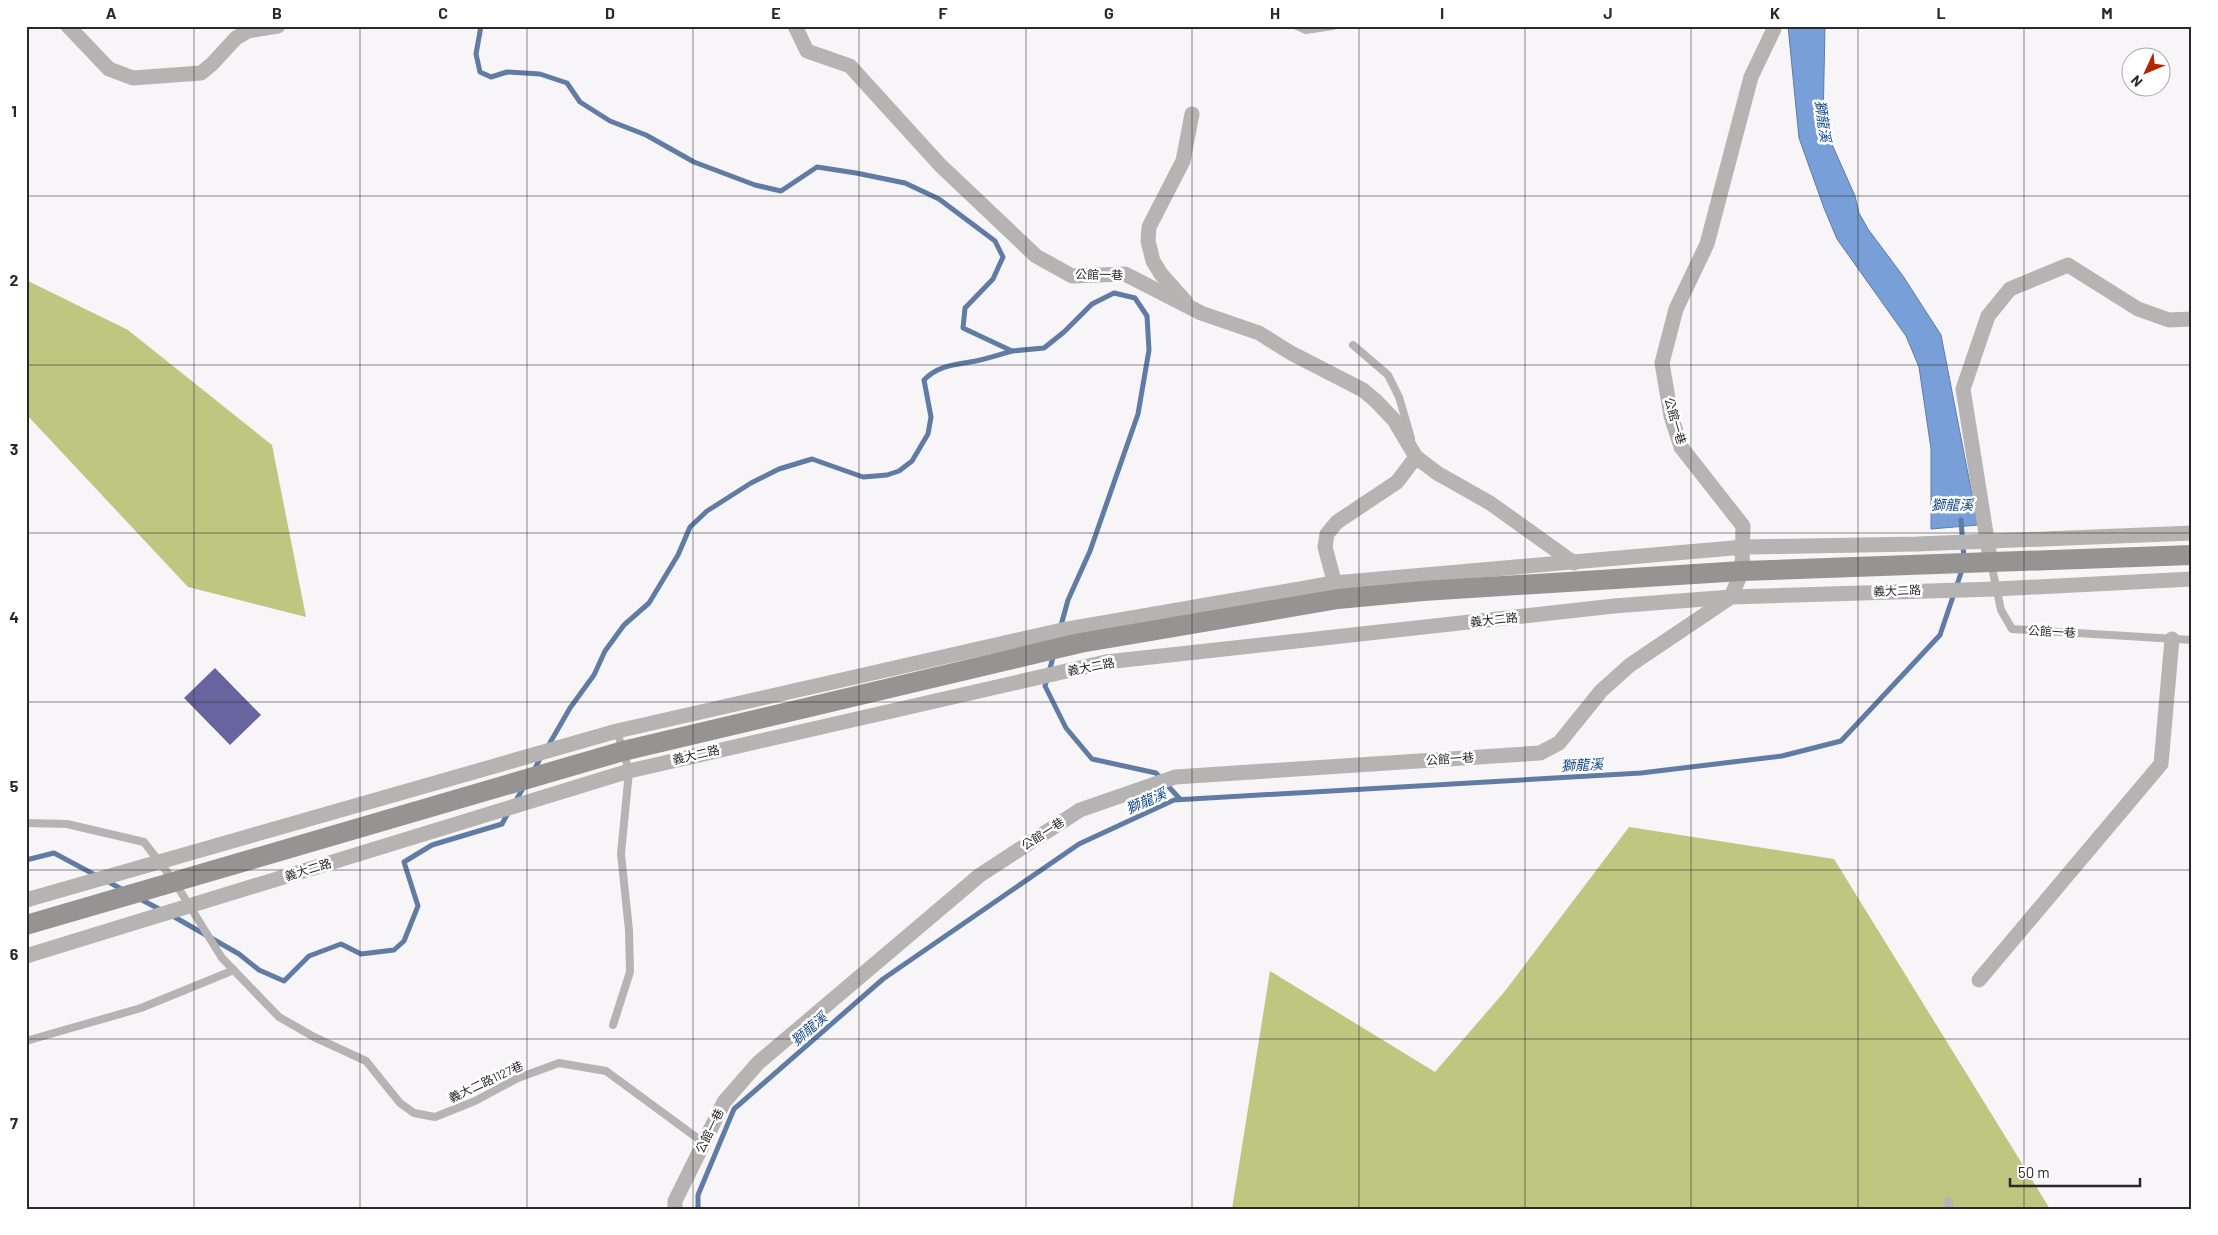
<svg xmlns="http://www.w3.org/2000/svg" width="2218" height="1235" font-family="Barlow,'Noto Sans TC',sans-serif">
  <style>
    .forest { fill: #bec780 }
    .water { fill: #789fd8; stroke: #617ca4 }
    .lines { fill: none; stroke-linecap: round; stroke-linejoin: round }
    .stream { stroke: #617ca4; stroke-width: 5 }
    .building { fill: #6764a0 }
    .lane { stroke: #b6b4b3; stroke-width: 8 }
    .street { stroke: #b6b4b3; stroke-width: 15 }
    .secondary { stroke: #969492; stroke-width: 20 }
    .grid { fill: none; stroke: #2a292a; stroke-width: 1; stroke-opacity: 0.55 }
    .labels { text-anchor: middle; stroke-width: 5; stroke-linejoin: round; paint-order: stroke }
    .street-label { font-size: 12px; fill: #2a292a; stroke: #fff }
    .water-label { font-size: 14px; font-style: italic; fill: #15488b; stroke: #fff }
    .neatline { fill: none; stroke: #2a292a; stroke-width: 2 }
    .grid-label { font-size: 16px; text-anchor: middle; font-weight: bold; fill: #2a292a }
  </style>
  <rect width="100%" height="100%" fill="#f8f5f9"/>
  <g class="forest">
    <polygon points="26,280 128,330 272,445 306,617 188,587 26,414"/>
    <polygon points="1629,827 1834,859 2050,1209 1232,1209 1270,971 1435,1072 1505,991"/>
  </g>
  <polygon class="water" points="1788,26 1825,26 1823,124 1855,196 1859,213 1868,229 1903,276 1941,335 1978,525 1931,529 1931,449 1919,367 1906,336 1837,239 1824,208 1799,138"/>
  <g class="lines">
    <g class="stream">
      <polyline points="481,26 476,54 480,72 491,77 507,72 540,74 567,83 580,102 610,121 646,135 694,162 755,185 781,191 817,167 856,173 905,183 939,199 995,241 1003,257 993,279 965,308 963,328 1012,351 1044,348 1064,332 1092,304 1114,293 1135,298 1147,316 1149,350 1138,414 1090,551 1068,600 1060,629"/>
      <polyline points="1961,520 1964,559"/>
      <polyline points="1054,654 1045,686 1066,728 1092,759 1156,773 1180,799"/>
      <path d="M547 748 570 708 594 675 605 651 624 625 649 603 678 555 690 527 707 511 751 483 779 469 812 459 863 477 887 475 899 471 912 461 928 434 931 417 924 380C937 366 953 365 970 362 984 360 998 355 1012 351"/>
      <polyline points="533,772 542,755"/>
      <polyline points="515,802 525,785"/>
      <polyline points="26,860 54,853 97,876"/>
      <polyline points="107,881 123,890"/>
      <polyline points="140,899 163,911"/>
      <polyline points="171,915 239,954 259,970 284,981 309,956 341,944 361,954 394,950 404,941 418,906 404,862 432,845 502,824 509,811"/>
      <polyline points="698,1209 698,1195 734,1109 883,979 1079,844 1174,800 1641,773 1782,756 1841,741 1940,635 1963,567"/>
    </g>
  </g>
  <polygon class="building" points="215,668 261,715 230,745 184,698"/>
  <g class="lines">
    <g class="lane">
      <polyline points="1297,26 1306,30 1333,26"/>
      <polyline points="1353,345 1388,375 1399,397 1411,438"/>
      <polyline points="1991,563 2001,610 2012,629 2192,640"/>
      <polyline points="26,823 67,824 144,842 174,881 222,958 279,1017 314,1037 366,1061 400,1103 414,1113 435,1117 475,1101 518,1078 559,1063 606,1071 704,1143"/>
      <polyline points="613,1025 630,972 629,930 621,854 629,771 617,731"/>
      <polyline points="26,1041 141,1008 234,970"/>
      <polyline points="1948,1201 1949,1209"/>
    </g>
    <g class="street">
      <polyline points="68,26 109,69 133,78 201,73 212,64 236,38 248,31 278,26"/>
      <polyline points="795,26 807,51 850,66 940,165 1036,256 1072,276 1125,274 1201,313 1259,333 1291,353 1363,390 1376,401 1394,420 1416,457"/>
      <polyline points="1186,302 1161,274 1153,261 1148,241 1149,227 1183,161 1192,114"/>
      <polyline points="1989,552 1963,389 1988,316 2010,289 2068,265 2138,309 2169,320 2192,319"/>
      <polyline points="1337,592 1325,547 1327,534 1337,522 1397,482 1416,457 1437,473 1490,503 1574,563"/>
      <polyline points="26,900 617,731 1062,630 1334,583 1744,547 1917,544 2192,533"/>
      <polyline points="26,956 629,771 1106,662 1614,606 1731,597 1996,589 2192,579"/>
      <polyline points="1979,980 2161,764 2172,639"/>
      <polyline points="675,1209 675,1201 724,1102 758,1063 980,875 1080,810 1175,777 1540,753 1559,743 1601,691 1630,665 1731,597 1742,571 1743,526 1681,447 1671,416 1662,363 1676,309 1707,244 1751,77 1774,29 1773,26"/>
    </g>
    <polyline class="secondary" points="26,925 623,751 1080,643 1338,599 1423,591 1742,571 2192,555"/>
  </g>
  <path class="grid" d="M194 26V1209M360 26V1209M527 26V1209M693 26V1209M859 26V1209M1026 26V1209M1192 26V1209M1359 26V1209M1525 26V1209M1691 26V1209M1858 26V1209M2024 26V1209M26 196H2192M26 365H2192M26 533H2192M26 702H2192M26 870H2192M26 1039H2192"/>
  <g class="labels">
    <g class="street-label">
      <text transform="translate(1099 275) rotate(1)" y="4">公館一巷</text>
      <text transform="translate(1675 421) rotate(74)" y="4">公館一巷</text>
      <text transform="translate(1897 591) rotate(-2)" y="4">義大二路</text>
      <text transform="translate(1494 620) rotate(-6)" y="4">義大二路</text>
      <text transform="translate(2052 632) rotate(3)" y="4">公館一巷</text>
      <text transform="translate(1091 667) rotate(-11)" y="4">義大二路</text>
      <text transform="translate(696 755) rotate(-13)" y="4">義大二路</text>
      <text transform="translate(1450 759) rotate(-4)" y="4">公館一巷</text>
      <text transform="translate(1043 834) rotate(-33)" y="4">公館一巷</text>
      <text transform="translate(308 870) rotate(-17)" y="4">義大二路</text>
      <text transform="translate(486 1082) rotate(-25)" y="4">義大二路1127巷</text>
      <text transform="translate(710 1131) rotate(-64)" y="4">公館一巷</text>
    </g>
    <g class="water-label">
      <text transform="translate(1823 121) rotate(82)" y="5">獅龍溪</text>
      <text x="1952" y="510">獅龍溪</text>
      <text transform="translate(1582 765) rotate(-3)" y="5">獅龍溪</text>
      <text transform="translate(1146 801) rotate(-24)" y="5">獅龍溪</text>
      <text transform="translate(809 1029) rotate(-41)" y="5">獅龍溪</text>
    </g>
  </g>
  <rect width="2218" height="1235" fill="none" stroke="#ffffff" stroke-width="55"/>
  <g transform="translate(2146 72) rotate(226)"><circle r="24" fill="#ffffff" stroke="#aaa9aa"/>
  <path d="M0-4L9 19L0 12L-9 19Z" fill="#b12500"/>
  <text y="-8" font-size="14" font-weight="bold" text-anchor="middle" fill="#2a292a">N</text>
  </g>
  <path d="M2010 1178v8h130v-8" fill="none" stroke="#2a292a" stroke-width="2.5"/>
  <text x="2018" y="1178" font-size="15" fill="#2a292a" stroke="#ffffff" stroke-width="4" paint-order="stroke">50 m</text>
  <rect x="28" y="28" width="2162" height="1180" class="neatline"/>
  <g class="grid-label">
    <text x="111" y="19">A</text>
    <text x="277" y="19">B</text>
    <text x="443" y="19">C</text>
    <text x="610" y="19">D</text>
    <text x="776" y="19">E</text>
    <text x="943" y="19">F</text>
    <text x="1109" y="19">G</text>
    <text x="1275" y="19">H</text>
    <text x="1442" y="19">I</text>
    <text x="1608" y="19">J</text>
    <text x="1775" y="19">K</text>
    <text x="1941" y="19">L</text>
    <text x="2107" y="19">M</text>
    <text x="14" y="117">1</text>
    <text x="14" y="286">2</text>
    <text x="14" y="455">3</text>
    <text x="14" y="623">4</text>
    <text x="14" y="792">5</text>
    <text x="14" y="960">6</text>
    <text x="14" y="1129">7</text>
  </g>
</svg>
